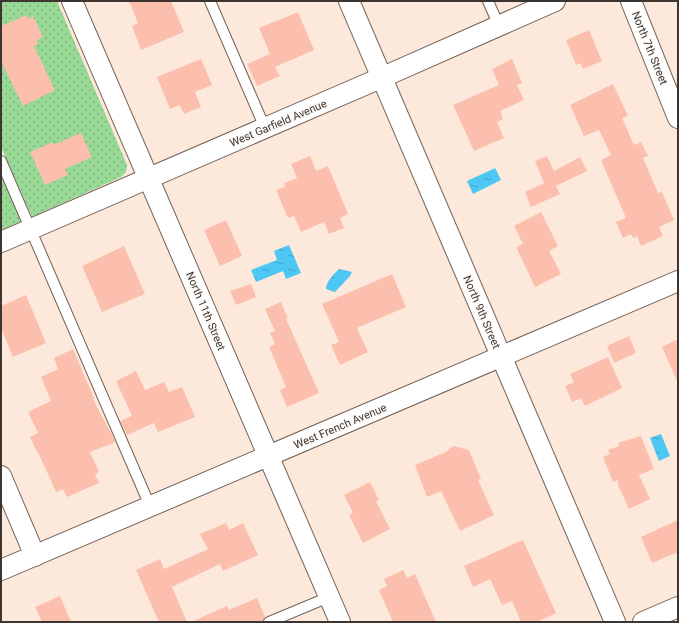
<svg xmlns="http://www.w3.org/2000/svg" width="679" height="623" font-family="Roboto,sans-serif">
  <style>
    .grass { fill: url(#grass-dots) }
    .water { fill: url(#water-ripples) }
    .building { fill: #fcbfae }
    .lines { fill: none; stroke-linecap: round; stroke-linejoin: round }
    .service-casing { stroke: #716055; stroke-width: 12 }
    .minor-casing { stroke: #716055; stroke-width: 22 }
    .service { stroke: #fff; stroke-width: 10 }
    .minor { stroke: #fff; stroke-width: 20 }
    .labels { text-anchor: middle; stroke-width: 3; stroke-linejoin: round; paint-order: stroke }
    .street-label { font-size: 11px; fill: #3c3530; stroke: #fefaf7 }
  </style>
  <defs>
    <pattern id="grass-dots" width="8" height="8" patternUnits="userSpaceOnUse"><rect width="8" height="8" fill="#98d995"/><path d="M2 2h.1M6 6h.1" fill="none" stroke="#7db17a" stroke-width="1.8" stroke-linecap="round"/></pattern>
    <pattern id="water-ripples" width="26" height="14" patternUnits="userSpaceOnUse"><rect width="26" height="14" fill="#4dc8f5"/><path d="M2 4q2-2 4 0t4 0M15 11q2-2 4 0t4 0" fill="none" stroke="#41a3c7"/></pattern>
  </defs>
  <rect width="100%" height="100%" fill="#fde9dc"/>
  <g class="grass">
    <polygon points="1,1 57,1 127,165 126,172 121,177 32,217 1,147"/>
    <polygon points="1,173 22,221 1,230"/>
  </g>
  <g class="water">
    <polygon points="495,168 501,180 473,194 467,181"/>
    <polygon points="289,245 301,273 286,279 283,271 256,282 251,270 277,260 274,251"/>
    <path d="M339 269 352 272 350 276 335 292 326 289C326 281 334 274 339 269Z"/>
    <polygon points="661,434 670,456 659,461 650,438"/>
  </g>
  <g class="building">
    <polygon points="129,1 171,1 184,32 141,50 132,26 138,23"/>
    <polygon points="298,12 314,50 275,67 280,76 257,86 247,64 270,54 259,28"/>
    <polygon points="26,15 28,19 33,16 43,37 37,40 38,44 34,46 55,90 23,106 1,61 1,26"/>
    <polygon points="589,30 602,61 583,69 580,63 576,65 566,40"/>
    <polygon points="201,59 212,85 195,92 201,107 184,114 180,105 170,109 157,77"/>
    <polygon points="512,59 522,83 517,85 524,100 500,111 503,119 497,122 504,138 474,151 453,105 499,85 492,69"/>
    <polygon points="613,84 628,116 622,118 634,145 641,142 648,156 643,158 658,193 662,192 674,220 659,227 663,236 641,246 637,236 633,238 631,234 623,238 616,222 626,218 601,160 611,155 599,130 584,136 570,105"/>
    <polygon points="81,133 92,157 65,169 68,175 45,185 30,152 53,142 54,145"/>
    <polygon points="310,156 316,171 328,166 348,214 340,218 344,228 329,234 324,222 301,232 294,216 288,218 276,190 285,187 284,183 297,178 291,164"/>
    <polygon points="547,156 554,171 580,157 587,171 556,186 560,194 531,207 525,192 544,183 535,161"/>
    <polygon points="541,212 558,246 549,251 561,274 535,287 516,247 523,244 514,226"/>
    <polygon points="226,220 242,256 220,266 204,230"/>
    <polygon points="124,246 145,294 102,312 82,266"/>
    <polygon points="392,274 406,307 357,328 368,352 340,365 331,345 339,342 322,304"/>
    <polygon points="251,284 256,297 236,305 230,291"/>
    <polygon points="26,295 46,343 13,357 1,328 1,306"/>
    <polygon points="281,302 288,319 286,319 319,393 287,407 280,390 286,387 269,347 275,344 270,333 275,331 265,309"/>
    <polygon points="629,336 636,353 614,363 607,346"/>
    <polygon points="678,339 678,383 662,347"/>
    <polygon points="73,349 94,398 93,399 115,441 114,443 90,452 99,472 95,474 99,483 67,497 63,489 56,492 38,452 37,452 30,437 38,433 28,412 51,401 41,377 58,369 54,358"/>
    <polygon points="608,357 622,388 585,406 581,398 572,402 565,386 574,382 570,374"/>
    <polygon points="136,371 145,390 164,382 169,392 182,387 195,417 158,432 154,423 127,435 120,421 132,416 116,381"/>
    <polygon points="641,436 654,469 639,475 650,499 629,509 618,485 618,480 613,482 603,457 610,454 608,450 619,446 618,443"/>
    <polygon points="453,446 469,450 481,479 478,480 494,515 460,531 441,491 427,497 415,465 446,452"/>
    <polygon points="370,482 379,500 376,501 390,529 363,543 349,515 353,513 344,495"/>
    <polygon points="678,520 678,552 652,563 641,537"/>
    <polygon points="226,523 229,530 243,523 258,555 223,571 220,564 172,587 187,622 159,622 136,570 160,559 164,569 208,549 200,534"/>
    <polygon points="523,540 556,613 537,622 521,622 512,601 502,605 490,579 473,587 464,566"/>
    <polygon points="403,570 407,578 415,574 436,622 393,622 379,590 387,586 384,579"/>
    <polygon points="60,596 71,622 42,622 35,607"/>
    <polygon points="257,598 265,617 263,622 191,622 227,606 229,610"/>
  </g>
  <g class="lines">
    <defs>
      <g id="service">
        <polyline points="210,1 265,128"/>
        <polyline points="488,1 499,26"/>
        <polyline points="1,161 150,506"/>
        <polyline points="269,622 329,597"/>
      </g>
      <g id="minor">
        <polyline points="72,1 340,622"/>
        <polyline points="349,1 615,622"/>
        <polyline points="631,1 678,118"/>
        <polyline points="1,242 383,77 555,1"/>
        <polyline points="1,476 35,556"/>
        <polyline points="1,570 678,281"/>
        <polyline points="643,622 678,607"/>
      </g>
    </defs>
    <use href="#service" class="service-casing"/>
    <use href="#minor" class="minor-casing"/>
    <use href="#service" class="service"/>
    <use href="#minor" class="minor"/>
  </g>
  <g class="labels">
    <g class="street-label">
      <text transform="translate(650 48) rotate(68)" y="4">North 7th Street</text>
      <text transform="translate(278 123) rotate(-23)" y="4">West Garfield Avenue</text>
      <text transform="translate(206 311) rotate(67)" y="4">North 11th Street</text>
      <text transform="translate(482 312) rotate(67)" y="4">North 9th Street</text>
      <text transform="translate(340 426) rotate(-23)" y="4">West French Avenue</text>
    </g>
  </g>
  <rect width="679" height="623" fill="none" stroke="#3c3530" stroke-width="4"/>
</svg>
